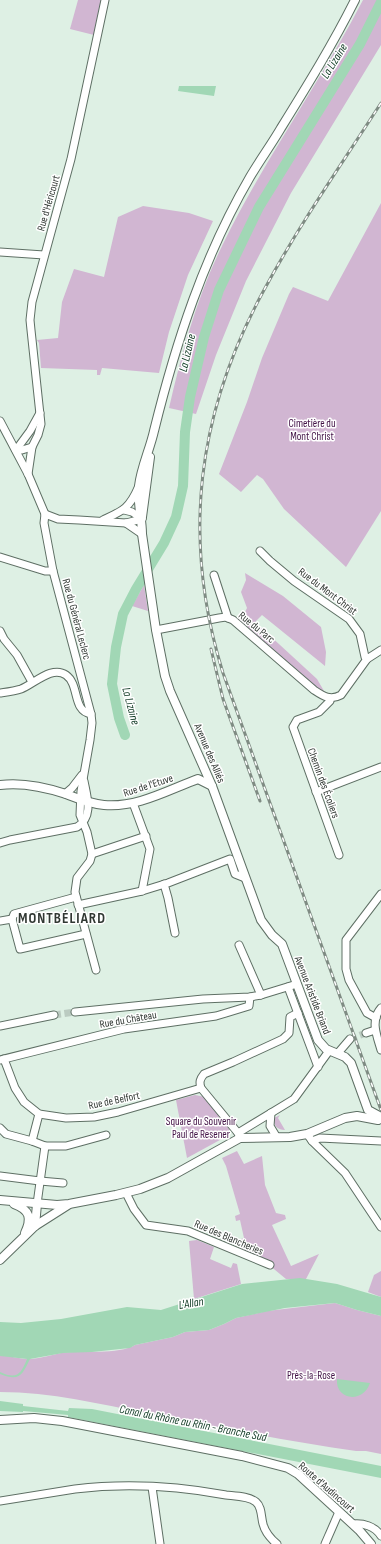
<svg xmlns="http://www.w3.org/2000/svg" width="381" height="1544" font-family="'Sofia Sans Condensed',sans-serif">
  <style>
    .green { fill: #d1b6d2 }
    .water { fill: #a1d7b5 }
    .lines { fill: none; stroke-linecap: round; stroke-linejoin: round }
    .river { stroke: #a1d7b5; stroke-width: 10 }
    .minor-tunnel { stroke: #bbcbc1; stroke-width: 7; stroke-dasharray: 7 3.5; stroke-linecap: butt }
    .minor-casing { stroke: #5e6f64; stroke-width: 9 }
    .major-casing { stroke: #5e6f64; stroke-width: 10 }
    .minor { stroke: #fff; stroke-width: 7 }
    .major { stroke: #fff; stroke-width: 8 }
    .rail-casing { stroke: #7f8b83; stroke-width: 3 }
    .rail { stroke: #fff; stroke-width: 1.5; stroke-dasharray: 4.5; stroke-linecap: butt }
    .labels { text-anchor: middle; stroke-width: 3; stroke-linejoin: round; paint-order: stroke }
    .street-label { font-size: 11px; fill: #313833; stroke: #fff }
    .park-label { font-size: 11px; fill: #411145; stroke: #fff }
    .water-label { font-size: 12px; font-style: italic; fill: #103a24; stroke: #fff }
    .district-label { font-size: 15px; font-weight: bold; letter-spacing: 1px; fill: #313833; stroke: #fff }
  </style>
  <rect width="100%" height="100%" fill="#def0e4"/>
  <g class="green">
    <polygon points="78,0 101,0 94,35 70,29"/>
    <path d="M363 0H381V45L291 193 246 281 216 355 196 414 169 408C182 352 197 296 223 244 264 160 320 83 363 0Z"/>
    <polygon points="381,203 381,511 346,567 284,509 263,479 257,475 241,492 219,474 247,402 262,358 289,294 293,287 328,301"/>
    <polygon points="143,206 189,213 213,221 188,275 169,332 159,373 102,368 100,375 97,375 97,370 41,368 39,343 37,340 58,338 62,302 74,269 104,277 118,217"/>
    <polygon points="245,573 283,596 321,627 326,652 325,666 262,615 255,622 317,679 324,691 322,692 237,619 241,615 244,614 247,608 241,592 246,580"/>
    <polygon points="144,585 148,611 132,606"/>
    <polygon points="195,1095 205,1097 229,1129 229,1135 187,1158 176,1100"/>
    <path d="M280 1115 278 1118 285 1130C278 1130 273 1126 274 1118Z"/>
    <polygon points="237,1151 244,1164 262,1156 265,1185 276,1213 285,1215 286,1219 272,1225 291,1266 319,1254 306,1279 286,1279 263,1260 242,1251 241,1239 244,1238 240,1220 236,1221 235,1216 240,1214 226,1166 222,1158"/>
    <polygon points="197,1240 214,1247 210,1259 231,1268 233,1263 237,1264 241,1284 194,1299 189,1241"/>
    <polygon points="381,1271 381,1297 368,1292 374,1275"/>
    <path d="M335 1303 357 1310 381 1316V1454L366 1451H356C287 1441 218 1427 150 1414 100 1404 51 1392 0 1392V1356C10 1355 21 1360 31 1359 41 1358 51 1355 61 1353 80 1350 119 1355 135 1345L173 1337 185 1332 209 1330 224 1324 236 1318 267 1311Z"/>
  </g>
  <g class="water">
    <polygon points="179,86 216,86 214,96 178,91"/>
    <path d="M300 1278 337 1284 381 1297V1316L357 1310 335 1303 285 1308 236 1318 224 1324 209 1330 185 1332 173 1337 135 1345 130 1348 92 1352 63 1353 30 1359C22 1375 20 1382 0 1374V1372C17 1380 21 1374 27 1359L0 1356V1322L21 1323 61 1319 127 1307 161 1310 242 1284Z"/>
    <path d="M337 1379 370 1383C363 1404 335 1400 337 1379Z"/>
    <polygon points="0,1401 23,1404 23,1406 68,1411 69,1408 92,1409 381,1466 381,1478 68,1417 68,1415 23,1411 23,1412 0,1411"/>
  </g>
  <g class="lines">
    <polyline class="river" points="125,735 119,718 112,684 116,647 123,614 136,589 164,543 176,517 183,486 185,432 190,397 204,337 219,290 259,207 360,44 381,2"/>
    <g class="minor-tunnel">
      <polyline points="54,1015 75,1012"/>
      <polyline points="350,1039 366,1033"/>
    </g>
    <defs>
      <g id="minor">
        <polyline points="0,252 44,255"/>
        <polyline points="0,421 28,474 45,514 44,523 53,571 91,714 92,723 90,740 81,791 80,815 87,832 92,854 90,861 77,878 75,892 96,970"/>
        <polyline points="16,450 22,450 32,447 38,435 41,424 31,330 30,320 32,302 71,159 105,0"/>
        <polyline points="16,450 30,431 40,413"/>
        <polyline points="28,474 32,447"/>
        <polyline points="124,510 132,512 142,519"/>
        <polyline points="45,514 58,519 79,520 126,523 142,519"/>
        <path d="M103 520C122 511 129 509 138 488"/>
        <polyline points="126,523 142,534"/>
        <polyline points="260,551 270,561 294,581 349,619 360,634 365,657 367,659"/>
        <polyline points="0,557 45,571 53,571"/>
        <polyline points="214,575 228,618"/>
        <path d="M156 630 219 618 226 617 233 620 314 690C323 696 330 701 341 695L367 659 381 650"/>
        <polyline points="0,631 4,639 17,655 32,682"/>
        <path d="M0 693C7 692 15 691 21 689 34 684 52 665 66 675 80 685 72 711 91 714"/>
        <polyline points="329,698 330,701 319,712 297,720 293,727 339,855"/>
        <polyline points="316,792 381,767"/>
        <polyline points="65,794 72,788 82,775"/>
        <polyline points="133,803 150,849 142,891"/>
        <path d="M0 843 10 840 77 827C94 817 87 797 84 781"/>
        <polyline points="92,854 146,836"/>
        <polyline points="164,884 168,898 175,933"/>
        <polyline points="78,905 142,891 168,883 230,859 235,874 245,878"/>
        <polyline points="12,919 20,949 86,934"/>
        <polyline points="0,921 12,919 14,914 76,897"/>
        <polyline points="239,945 261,995"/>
        <polyline points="288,987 318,1067"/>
        <path d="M381 1008C370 1021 377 1036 381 1050"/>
        <polyline points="75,1012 203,999 250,997 261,995 297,984"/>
        <polyline points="376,1018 367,1013 349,980 346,969 346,940 381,894"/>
        <polyline points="0,1026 54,1015"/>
        <polyline points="366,1033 375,1030"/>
        <polyline points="338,1053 350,1039"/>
        <polyline points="4,1059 15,1088 24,1102 39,1114 66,1118 94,1117 118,1112 201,1088"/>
        <polyline points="0,1060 124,1029 216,1016 249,1006 250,997"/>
        <polyline points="271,1113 270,1126 276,1136"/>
        <polyline points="0,1128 6,1134 32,1141 45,1146 66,1146 106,1135"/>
        <polyline points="238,1133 294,1099 329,1051"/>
        <polyline points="307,1134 312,1141 345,1173 381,1227"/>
        <path d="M240 1138 238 1133 201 1088C199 1082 200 1079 204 1074L233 1062 283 1039 289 1033 290 1017 298 1013"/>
        <polyline points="32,1141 39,1114"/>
        <polyline points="312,1141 320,1138 381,1141"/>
        <polyline points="0,1176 40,1181 63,1183"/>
        <polyline points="126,1193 134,1209 146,1225 188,1231 270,1265"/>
        <polyline points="37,1204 45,1146"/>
        <polyline points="152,1487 160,1544"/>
        <path d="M0 1501C25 1497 50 1493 75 1489 125 1483 177 1486 226 1495 235 1496 249 1496 256 1502 262 1507 261 1517 263 1524 265 1532 271 1539 277 1544"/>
        <path d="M353 1524C363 1523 375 1526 381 1536"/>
        <polyline points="325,1544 339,1512"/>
      </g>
      <g id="major">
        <path d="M355 0C333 44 307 86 281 128 271 145 260 160 250 177 204 256 176 342 154 431 150 449 141 468 139 486 137 503 142 518 142 534L156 630 165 676 170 691 212 786 261 920 272 935 282 944 318 1040 326 1049 345 1057 351 1063 368 1110 381 1117"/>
        <polyline points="142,517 150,457"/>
        <path d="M0 785C23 782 45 787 66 794 79 799 91 804 104 805 137 808 168 790 198 779L212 786"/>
        <polyline points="0,1200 57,1205 69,1204 116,1195 140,1189 168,1178 240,1138 290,1137 307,1134 345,1118 357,1116 378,1120"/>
        <path d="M14 1204C30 1210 32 1218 25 1233"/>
        <polyline points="35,1226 37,1204"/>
        <polyline points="0,1260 35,1226 68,1205"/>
        <polyline points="0,1420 34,1418 62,1421 242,1456 288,1468 298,1474 359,1530 371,1544"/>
      </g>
    </defs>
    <use href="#minor" class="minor-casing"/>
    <use href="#major" class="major-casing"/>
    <use href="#minor" class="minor"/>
    <use href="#major" class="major"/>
    <defs>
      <g id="rail">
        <path d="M381 103C341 165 299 225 264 290 197 413 181 538 223 673L381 1110"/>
        <polyline points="211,649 223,699 260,801"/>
      </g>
    </defs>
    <use href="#rail" class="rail-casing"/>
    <use href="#rail" class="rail"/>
  </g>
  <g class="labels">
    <g class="street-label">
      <text transform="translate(48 203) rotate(-74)" y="4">Rue d'Héricourt</text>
      <text transform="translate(328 591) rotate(37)" y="4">Rue du Mont Christ</text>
      <text transform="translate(77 619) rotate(75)" y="4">Rue du Général Leclerc</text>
      <text transform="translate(257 627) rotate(39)" y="4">Rue du Parc</text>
      <text transform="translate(210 753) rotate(67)" y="4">Avenue des Alliés</text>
      <text transform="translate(324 783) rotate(70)" y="4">Chemin des Écoliers</text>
      <text transform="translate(148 785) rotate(-18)" y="4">Rue de l'Etuve</text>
      <text transform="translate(313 995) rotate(69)" y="4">Avenue Aristide Briand</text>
      <text transform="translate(128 1019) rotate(-10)" y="4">Rue du Château</text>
      <text transform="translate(114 1100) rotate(-12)" y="4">Rue de Belfort</text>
      <text transform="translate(229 1237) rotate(23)" y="4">Rue des Blancheries</text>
      <text transform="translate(327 1487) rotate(41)" y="4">Route d'Audincourt</text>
    </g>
    <g class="park-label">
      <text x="312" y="427">Cimetière du<tspan x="312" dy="13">Mont Christ</tspan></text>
      <text x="201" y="1125">Square du Souvenir<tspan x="201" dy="13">Paul de Resener</tspan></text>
      <text x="311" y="1379">Près-la-Rose</text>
    </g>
    <g class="water-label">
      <text transform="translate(334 61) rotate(-58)" y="4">La Lizaine</text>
      <text transform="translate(187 353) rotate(-77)" y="4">La Lizaine</text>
      <text transform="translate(131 706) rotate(75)" y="4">La Lizaine</text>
      <text transform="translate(191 1303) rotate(-9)" y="4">L'Allan</text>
      <text transform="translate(193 1423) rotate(11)" y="4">Canal du Rhône au Rhin - Branche Sud</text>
    </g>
    <g class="district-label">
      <text x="62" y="923">MONTBÉLIARD</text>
    </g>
  </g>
</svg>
